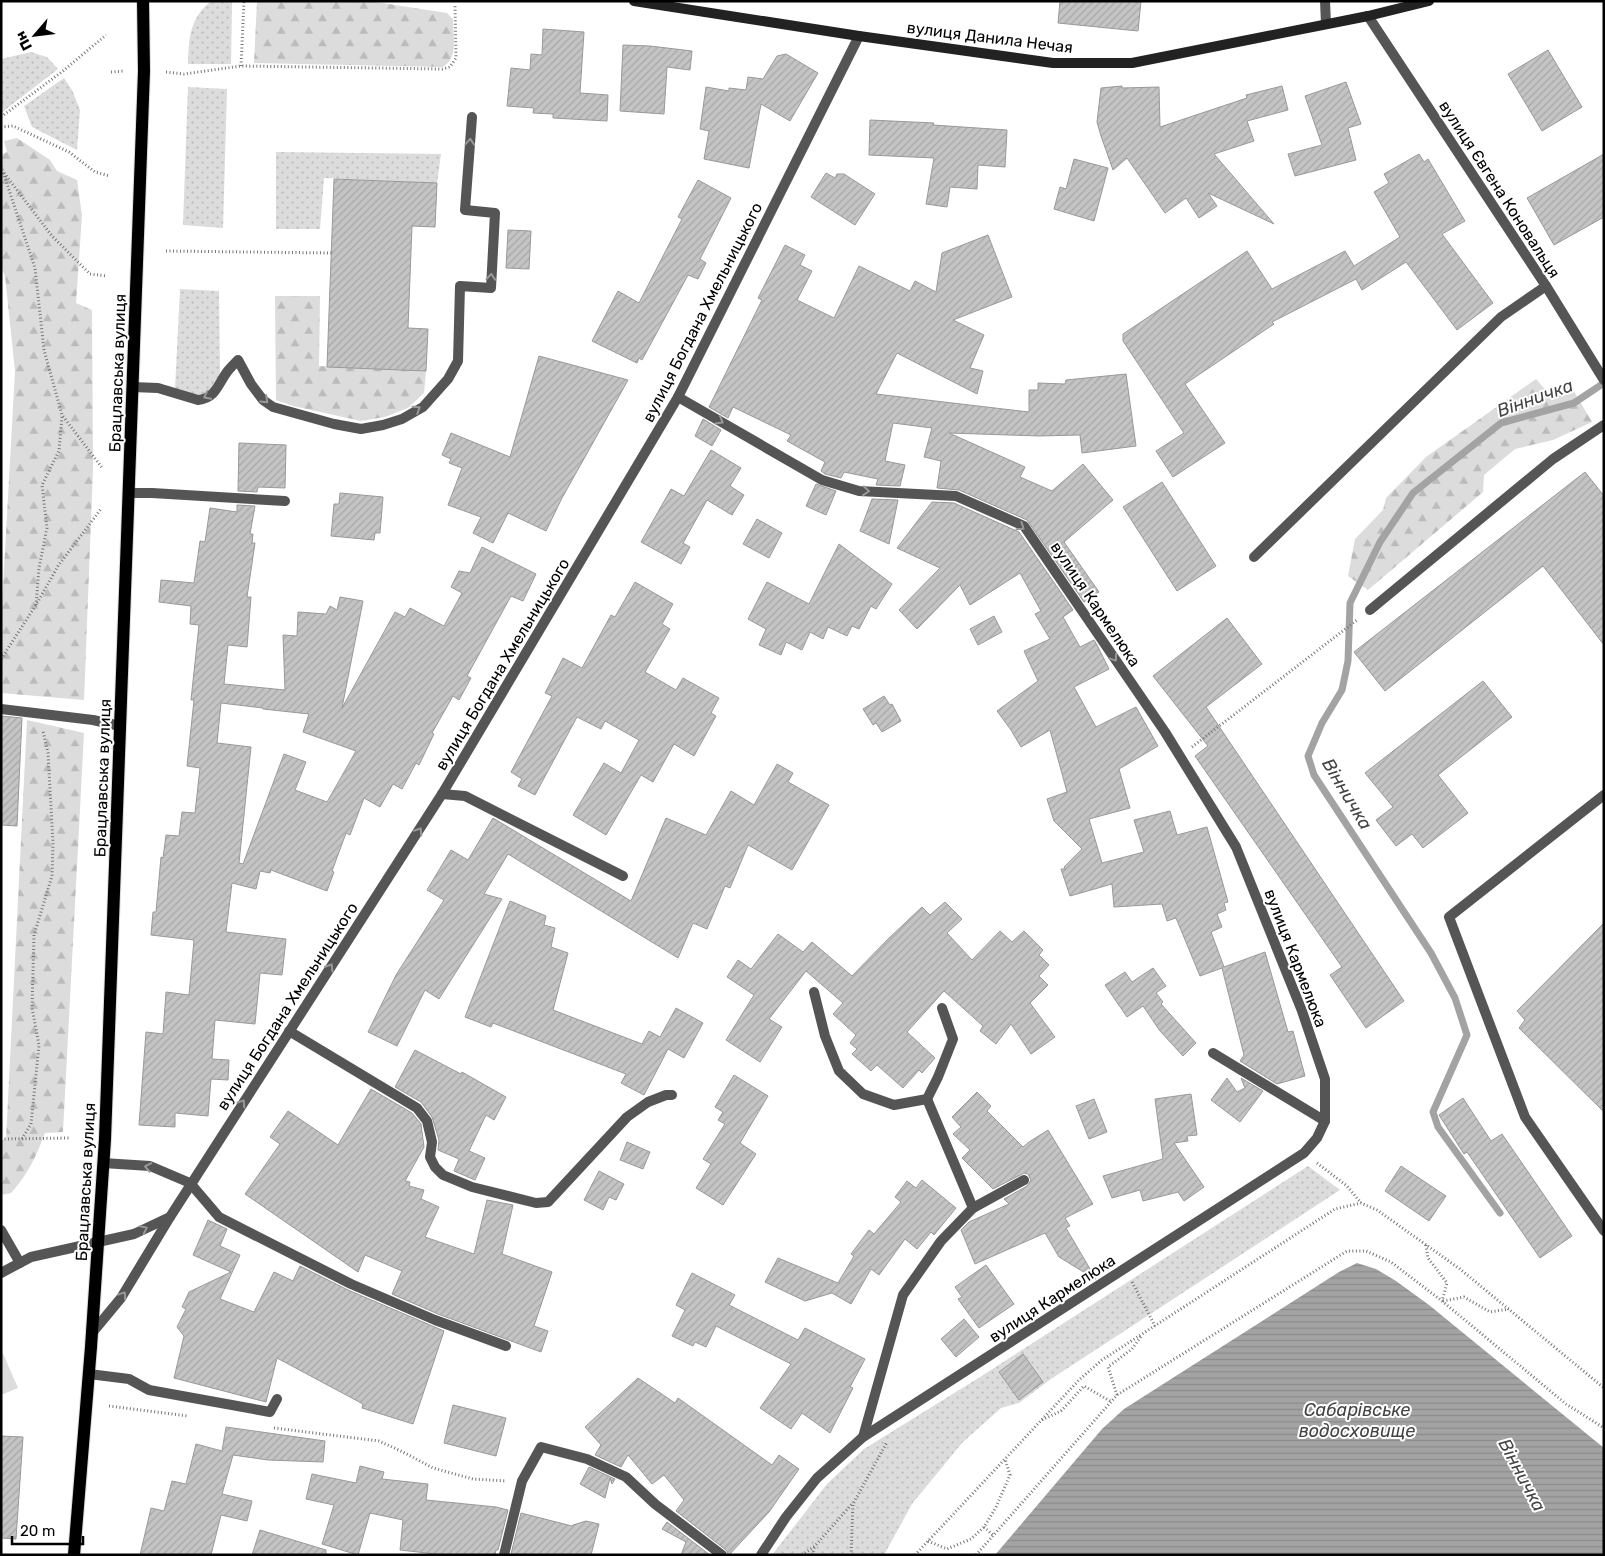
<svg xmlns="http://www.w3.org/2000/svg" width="1605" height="1556" font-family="Rubik,sans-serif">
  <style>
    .green { fill: url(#green-dots) }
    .forest { fill: url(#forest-firs) }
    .pitch { fill: #dcdcdc }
    .water { fill: url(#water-rules) }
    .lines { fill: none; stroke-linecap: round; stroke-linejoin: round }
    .stream { stroke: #a3a3a3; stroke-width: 7 }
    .building { fill: url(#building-hatch); stroke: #999; fill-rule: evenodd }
    .primary-casing { stroke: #dbdbdb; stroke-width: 14 }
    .path { stroke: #777; stroke-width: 3; stroke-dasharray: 1 2.5; stroke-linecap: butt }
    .lane { stroke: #555; stroke-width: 10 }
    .street { stroke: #555; stroke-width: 10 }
    .secondary { stroke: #222; stroke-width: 10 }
    .primary { stroke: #000; stroke-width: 12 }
    .oneway { stroke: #999 }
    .labels { text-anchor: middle; stroke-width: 4; stroke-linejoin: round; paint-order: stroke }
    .street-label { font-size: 16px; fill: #000; stroke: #fff }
    .water-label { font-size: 18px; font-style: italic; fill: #444; stroke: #fff }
  </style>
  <defs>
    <pattern id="green-dots" width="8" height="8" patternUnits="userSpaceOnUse" patternTransform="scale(1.25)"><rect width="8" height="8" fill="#dcdcdc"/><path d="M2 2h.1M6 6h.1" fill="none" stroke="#bbb" stroke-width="1.8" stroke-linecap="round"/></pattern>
    <pattern id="forest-firs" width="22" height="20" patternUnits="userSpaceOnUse" patternTransform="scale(1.25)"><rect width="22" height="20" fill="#dcdcdc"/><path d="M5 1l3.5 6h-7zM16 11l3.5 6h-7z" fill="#bbb"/></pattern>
    <pattern id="water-rules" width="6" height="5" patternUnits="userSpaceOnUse" patternTransform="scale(1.25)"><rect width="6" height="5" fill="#a3a3a3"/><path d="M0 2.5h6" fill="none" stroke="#8b8b8b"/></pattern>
    <pattern id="building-hatch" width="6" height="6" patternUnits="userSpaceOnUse" patternTransform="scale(1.25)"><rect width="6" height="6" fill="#c4c4c4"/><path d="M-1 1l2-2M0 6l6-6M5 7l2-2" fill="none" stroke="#a7a7a7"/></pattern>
  </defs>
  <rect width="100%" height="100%" fill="#fff"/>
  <g class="green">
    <path d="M211 1H232L231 64H188C189 39 189 19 211 1Z"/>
    <polygon points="31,52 47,57 58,69 1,113 1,59"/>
    <polygon points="64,78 72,90 80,110 77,150 32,127 24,106"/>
    <polygon points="188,87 227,89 223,228 183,225"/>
    <polygon points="276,152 441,154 437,183 324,178 320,229 276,229"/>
    <path d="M180 289 219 291 220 371C214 401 199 397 175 389Z"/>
    <polygon points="1308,1166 1340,1190 1051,1379 1019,1403 1001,1408 962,1443 912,1504 884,1555 772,1555 827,1484 864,1449 980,1377"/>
  </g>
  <g class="forest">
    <path d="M257 1H369L447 13 453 19C453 35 459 60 442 67L254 63Z"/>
    <polygon points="17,138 50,160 57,171 77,180 82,215 76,303 92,310 93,470 84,700 1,693 1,623 15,371 5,276 1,267 1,155 7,152 4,141"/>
    <polygon points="275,296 320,296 319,366 426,371 424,393 408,408 385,417 361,421 293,406 276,400"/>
    <polygon points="1536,379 1549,394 1569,383 1592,422 1553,440 1515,449 1484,475 1483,492 1368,590 1348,576 1355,539 1383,510 1386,498 1426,457"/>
    <path d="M27 720 84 733 63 1132 45 1133C36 1157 28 1174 11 1193L1 1195V1140H6Z"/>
  </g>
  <polygon class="pitch" points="1,1349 18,1388 1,1395"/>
  <polygon class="water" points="1357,1263 1376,1269 1396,1281 1429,1305 1604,1448 1604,1555 995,1555 1102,1429 1124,1409 1339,1272"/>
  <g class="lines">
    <polyline class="stream" points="1500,1213 1438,1127 1433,1112 1467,1035 1455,998 1431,953 1314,775 1308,756 1322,723 1342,690 1348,661 1350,603 1380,542 1413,493 1501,423 1574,403 1604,383"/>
  </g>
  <g class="building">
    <polygon points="1060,1 1141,1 1138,31 1058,23"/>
    <polygon points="543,29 584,32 580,93 608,95 607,121 553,118 553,114 533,113 534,108 507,106 511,68 530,70 531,54 542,55"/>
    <polygon points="623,45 650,46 692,51 690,70 667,67 664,114 620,111"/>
    <polygon points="1548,50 1582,107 1542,131 1508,74"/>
    <polygon points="786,54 818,73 790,121 761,104 749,168 704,159 709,131 700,129 706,87 729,91 729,88 746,90 748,77 763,79 777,56"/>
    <polygon points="1346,82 1361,124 1348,128 1356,160 1295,176 1288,154 1322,145 1305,96"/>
    <polygon points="1122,86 1122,88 1159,87 1160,127 1247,98 1246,95 1282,86 1288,110 1247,121 1254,141 1214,154 1274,224 1208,193 1217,206 1199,218 1186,198 1165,213 1127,158 1113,170 1101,136 1097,122 1101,88"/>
    <polygon points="870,120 934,123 933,125 1007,130 1005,167 978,165 977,189 950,187 947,207 926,204 934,158 869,155"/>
    <polygon points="1419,154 1424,162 1428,159 1465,221 1442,234 1493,303 1457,330 1406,262 1362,290 1356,279 1272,322 1274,324 1185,384 1225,443 1173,477 1156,451 1184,433 1123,341 1123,334 1247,251 1272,289 1345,251 1354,266 1400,237 1374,192 1389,183 1384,174"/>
    <polygon points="1604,154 1604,217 1554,245 1527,198"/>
    <polygon points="1074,159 1108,168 1094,221 1054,209 1060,187 1066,189"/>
    <polygon points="826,173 835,178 837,174 844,174 875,194 855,225 811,197"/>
    <polygon points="334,179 437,183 435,227 412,226 408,328 428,329 426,371 327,367"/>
    <polygon points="698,180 731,198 700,259 706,263 698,279 688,275 642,360 639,358 637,363 592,341 618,291 639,303 682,219 678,217"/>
    <polygon points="508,230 531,231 529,269 506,268"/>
    <polygon points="988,235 1012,297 953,320 984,335 970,368 983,371 977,394 897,353 876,394 1029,412 1029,390 1038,390 1038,383 1065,384 1066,380 1126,374 1136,446 1082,453 1080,435 1039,436 949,433 1025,467 1020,477 1052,491 1083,464 1113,500 1064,542 1099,592 1084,602 1027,520 959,490 937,488 941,461 924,457 932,428 893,423 885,461 905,465 900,486 876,485 878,479 844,472 841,478 825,474 821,471 825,462 787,441 791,435 733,407 728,418 709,407 762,300 758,298 785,245 805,255 800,265 812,271 797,300 834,318 859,266 910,291 915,281 936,292 942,253"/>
    <polygon points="539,356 628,380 562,498 546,531 508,513 493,543 473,533 481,517 448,505 462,468 449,463 451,459 442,455 451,433 510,457"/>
    <polygon points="703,419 721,430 712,446 695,436"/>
    <polygon points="239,443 286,445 285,488 258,487 257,492 238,491"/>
    <polygon points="711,450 741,468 730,486 744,495 732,515 707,500 683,543 690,547 681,564 641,542 671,489 684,496"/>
    <polygon points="1585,472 1604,496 1604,645 1543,566 1385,691 1354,652"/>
    <polygon points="1162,482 1216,566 1177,591 1123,507"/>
    <polygon points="816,484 836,491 826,515 806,506"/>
    <polygon points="340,493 383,497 380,533 375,533 374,540 331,536 334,504 339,504"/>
    <polygon points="872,499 898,500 889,544 860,531"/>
    <polygon points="932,502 954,503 1019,532 1073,610 1063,617 1080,647 1094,640 1097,645 1109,669 1074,687 1096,727 1136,707 1158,746 1119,769 1130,808 1089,819 1102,863 1144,852 1134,820 1170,811 1177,835 1207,827 1228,902 1224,903 1226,910 1217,914 1222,927 1211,932 1224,967 1265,952 1288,1032 1293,1031 1305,1076 1277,1084 1240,1061 1244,1055 1222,968 1200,976 1176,918 1167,921 1162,904 1114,907 1112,884 1070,896 1061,869 1065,869 1064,867 1082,849 1054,821 1047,799 1067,792 1050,730 1021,747 1011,730 997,711 1038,681 1024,651 1050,639 1035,614 1041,611 1020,573 970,605 960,585 917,629 899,610 940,568 897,548"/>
    <path d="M237 505 255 506 250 534H253L252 543H255L247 597H251L247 647 228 645 224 684 285 690 283 635 297 636 298 612 326 614 330 606 337 610 340 597 363 601 342 708 395 612 405 617 410 608 444 626 462 593 451 587 459 571 470 573 482 547 536 574 523 601 511 596 467 676 471 678 459 700 453 696 432 733 434 734 419 765 416 763 402 789 393 784 380 807 364 798 350 835 346 833 332 871 334 872 327 891 271 870 270 873 260 871 256 889 232 883 226 932 286 939 282 975 260 973 255 1024 215 1020 212 1059 229 1060 228 1080 211 1079 208 1116 175 1113V1127L139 1125 146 1032 163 1034 166 992 189 995 194 940 151 935 153 912H156L161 857 163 858 166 835 179 836 182 812 195 813 200 768 187 766 194 700H191L199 625 190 624 191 606 159 602 161 580 194 583 200 541 205 542 210 508 237 512ZM221 703 263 708V709L309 714 303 732 356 751 327 802 295 790 306 762 284 754 243 864 239 863 251 747 217 743Z"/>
    <polygon points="757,519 782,533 769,558 743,544"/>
    <polygon points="839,544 892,584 876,609 871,606 859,629 852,626 847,636 828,627 823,639 810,632 802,650 786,642 781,655 759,645 766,629 748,619 767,582 809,604"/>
    <polygon points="635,582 673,604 662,624 670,629 645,672 676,690 683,678 719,698 711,713 716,716 694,756 674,744 653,782 641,775 606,835 573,815 604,763 621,773 639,740 605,721 601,729 577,717 535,795 518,786 522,779 511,772 552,696 545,693 563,658 582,668 611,615 615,617"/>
    <polygon points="994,616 1002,632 978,645 970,629"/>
    <polygon points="1227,618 1262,664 1206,707 1404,1001 1366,1028 1330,975 1342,967 1195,756 1208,746 1153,676"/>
    <polygon points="1483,681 1512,717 1438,775 1468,813 1423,848 1412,834 1396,846 1376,820 1393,807 1365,773"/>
    <polygon points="884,696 890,705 892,704 901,721 882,732 876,723 873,725 863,709"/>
    <polygon points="1,716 22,718 17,826 1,825"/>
    <polygon points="777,764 793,773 788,782 829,805 792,870 748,845 730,888 725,886 707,929 693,923 678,958 508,854 484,894 502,899 439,999 425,990 397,1046 368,1032 396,975 444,900 427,890 451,850 468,860 493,818 631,901 666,818 706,835 731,791 754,805"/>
    <polygon points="510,901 546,916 544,925 555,928 551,947 568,953 553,1010 642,1044 649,1031 660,1037 676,1008 703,1023 684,1058 668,1049 644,1095 621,1083 626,1074 493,1023 491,1027 465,1017"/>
    <polygon points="945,902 962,919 947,933 972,960 1000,931 1012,942 1024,931 1043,950 1039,955 1049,965 1039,976 1048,985 1030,1003 1055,1037 1031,1054 1011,1024 996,1044 980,1031 983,1026 944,991 907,1032 935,1058 922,1073 919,1070 903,1088 877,1065 871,1071 852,1054 857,1049 850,1043 856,1035 833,1014 843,1003 806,971 769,1019 782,1027 760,1062 726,1040 754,995 727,977 738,960 751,969 778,934 803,952 812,942 852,976 888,939 922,907 930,915"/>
    <polygon points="1604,923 1604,1112 1519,1028 1525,1020 1517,1011"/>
    <polygon points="1153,968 1166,986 1156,993 1163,1002 1161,1004 1196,1043 1183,1056 1160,1031 1143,1006 1127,1017 1105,985 1125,972 1132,982"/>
    <polygon points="415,1050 461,1074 462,1072 506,1097 494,1120 486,1115 469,1151 485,1158 475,1180 454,1171 459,1159 438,1150 439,1140 432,1117 421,1102 395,1087"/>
    <polygon points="734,1075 768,1096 740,1143 756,1154 723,1205 696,1188 711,1164 703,1159 725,1124 718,1120 723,1112 715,1107"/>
    <polygon points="1227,1078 1237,1092 1245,1088 1241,1078 1263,1091 1240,1122 1211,1100"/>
    <polygon points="371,1089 412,1113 421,1124 424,1147 405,1181 410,1182 409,1186 424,1190 421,1199 439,1207 425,1237 474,1254 487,1200 513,1205 502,1254 552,1272 534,1326 548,1331 541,1352 438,1314 392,1294 402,1271 365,1255 358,1272 245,1194 280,1144 270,1137 288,1111 338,1145"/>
    <polygon points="977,1092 991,1106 987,1111 1023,1147 1029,1142 1048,1130 1093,1204 1065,1218 1070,1226 1066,1228 1096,1279 1095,1279 1059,1257 1045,1233 975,1264 961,1230 969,1222 1009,1204 1004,1199 1027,1186 1031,1180 1028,1174 1024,1173 993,1189 962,1158 970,1150 953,1134 961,1127 952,1117"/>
    <polygon points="1191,1094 1197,1135 1187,1136 1188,1141 1174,1143 1204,1187 1184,1201 1178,1192 1143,1201 1140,1190 1112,1198 1103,1176 1163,1159 1155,1099"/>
    <polygon points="1463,1098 1491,1141 1502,1134 1572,1236 1540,1258 1467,1152 1464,1154 1439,1115"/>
    <polygon points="1094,1099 1107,1132 1089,1139 1076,1106"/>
    <polygon points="627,1142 650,1152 643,1169 620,1160"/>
    <polygon points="1401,1166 1446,1196 1429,1221 1385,1191"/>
    <polygon points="599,1171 624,1184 616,1200 609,1197 603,1210 584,1200"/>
    <polygon points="922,1180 956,1208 934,1235 931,1232 917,1249 905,1239 879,1275 871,1269 851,1304 832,1293 805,1301 765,1282 778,1258 838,1283 854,1256 851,1254 869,1230 874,1234 901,1202 895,1197 907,1181 916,1188"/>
    <polygon points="208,1220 227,1229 220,1246 240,1255 220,1299 254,1312 274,1272 293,1281 300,1266 348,1290 444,1331 413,1424 362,1408 363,1404 277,1358 266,1402 174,1378 184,1336 177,1327 186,1309 182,1307 189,1292 231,1272 193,1255"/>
    <polygon points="986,1265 1014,1304 979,1328 958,1299 962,1297 955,1287"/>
    <polygon points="692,1273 735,1295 729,1305 798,1340 805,1328 865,1359 850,1387 853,1388 830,1433 802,1413 791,1429 760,1408 791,1364 716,1326 706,1347 695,1342 693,1346 672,1336 685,1310 676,1305"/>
    <polygon points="964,1319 979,1337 956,1357 941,1339"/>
    <polygon points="1023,1354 1043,1382 1019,1400 999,1372"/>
    <polygon points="638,1378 675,1403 678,1398 772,1465 779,1455 799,1469 769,1512 729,1555 726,1550 676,1511 684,1500 664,1475 652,1484 628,1455 621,1467 595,1455 601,1445 585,1427"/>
    <polygon points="453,1405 506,1418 496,1456 444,1443"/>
    <polygon points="226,1427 325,1441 323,1462 268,1460 233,1455 222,1494 252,1501 247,1521 221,1515 211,1555 140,1555 151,1508 164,1511 172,1481 186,1484 196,1444 222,1451"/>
    <polygon points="1,1436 23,1437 16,1539 1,1538"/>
    <polygon points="360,1466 384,1472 382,1479 428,1484 426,1500 496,1507 508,1510 498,1550 496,1550 495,1555 445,1555 400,1550 403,1520 370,1513 358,1555 322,1544 334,1505 306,1499 312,1474 356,1483"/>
    <polygon points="589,1467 615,1479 612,1484 610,1478 605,1498 580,1484"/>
    <polygon points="521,1513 572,1526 573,1525 586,1521 599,1524 591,1555 511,1554"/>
    <polygon points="667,1522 710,1555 681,1555 686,1542 662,1529"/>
    <polygon points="260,1530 326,1550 326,1555 252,1555"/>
  </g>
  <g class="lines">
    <defs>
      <polyline id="primary" points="74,1555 91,1347 105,1139 144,71 143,1"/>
    </defs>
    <use href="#primary" class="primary-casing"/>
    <g class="path">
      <polyline points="241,66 244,1"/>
      <polyline points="111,72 124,71"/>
      <polyline points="166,72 184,74 241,66 442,69 450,67 456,58 455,6"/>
      <polyline points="1,117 63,71 106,35"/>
      <polyline points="1,127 13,126 69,152 95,172 110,176"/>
      <polyline points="1,166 35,268 44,350 62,415 103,469"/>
      <polyline points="4,173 52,236 90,274 107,276"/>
      <polyline points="166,251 332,253"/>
      <polyline points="36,605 39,568 47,528 42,485 59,451 62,416"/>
      <polyline points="1,659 36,605 58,566 101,509"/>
      <polyline points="1192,747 1357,620"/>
      <polyline points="1,1139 70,1138"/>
      <polyline points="22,1139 31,1124 39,1045 32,1008 34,935 52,876 53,843 48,753 43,731"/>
      <polyline points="1317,1163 1347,1186 1361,1203"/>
      <polyline points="1426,1245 1428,1258 1447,1283 1442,1301"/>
      <polyline points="1132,1282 1155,1326"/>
      <polyline points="1443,1301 1464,1297 1490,1312 1509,1309"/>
      <polyline points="1117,1395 1108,1367 1132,1349 1142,1335"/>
      <polyline points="109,1406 188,1416"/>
      <polyline points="1042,1420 1061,1411 1084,1386 1110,1401"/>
      <polyline points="274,1428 379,1441 403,1452 433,1468 473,1479 506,1481"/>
      <polyline points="984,1527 993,1535"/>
      <polyline points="928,1541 947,1549 971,1539 984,1527 996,1507 1010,1475 1005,1459"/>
      <polyline points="802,1555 815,1546 852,1504"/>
      <polyline points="812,1555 815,1546"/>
      <polyline points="851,1555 853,1504 887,1442"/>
      <polyline points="915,1555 1079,1380 1102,1360 1335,1209 1361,1203 1377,1210 1460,1269 1604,1388"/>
      <polyline points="976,1555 1117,1395 1347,1251 1366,1251 1391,1262 1442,1301 1566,1404 1604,1428"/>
    </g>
    <g class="lane">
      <polyline points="1325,1 1326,24"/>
      <path d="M132 387 158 388 198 400C216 398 218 384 227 372 230 368 234 364 238 360L251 384 263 400 273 407 334 424 361 429 383 425 402 419 423 407 448 379 458 361 460 286 491 288 495 213 465 210 472 117"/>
      <polyline points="129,493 152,493 285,501"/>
      <polyline points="1254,557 1501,317 1546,286"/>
      <polyline points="1370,610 1553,459 1604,425"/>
      <polyline points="1,709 93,720 120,726"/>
      <polyline points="442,794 465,796 623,876"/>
      <polyline points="1604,795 1449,917 1525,1117 1604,1231"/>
      <polyline points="814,992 825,1036 839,1071 863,1094 894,1105 927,1099 938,1077 953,1039 942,1008"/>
      <polyline points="289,1031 417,1108 427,1121 432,1142 430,1157 435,1167 443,1175 472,1187 536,1203 548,1202 627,1117 648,1102 666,1095 672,1095"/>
      <polyline points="1213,1053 1325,1121"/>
      <polyline points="927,1099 973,1208"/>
      <polyline points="190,1183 219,1217 351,1284 435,1320 506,1346"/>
      <polyline points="1,1230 20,1263"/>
      <polyline points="89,1374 129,1379 149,1390 270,1412 277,1399"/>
      <polyline points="863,1437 903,1295 941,1241 973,1208 1024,1180"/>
      <polyline points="504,1555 522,1481 541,1447 587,1459 626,1477 655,1504 722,1555"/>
    </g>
    <g class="street">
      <polyline points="1368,16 1546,286 1604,380"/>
      <polyline points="678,397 822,480 859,491 956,496 1024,526 1165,732 1236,847 1302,1011 1325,1079 1325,1121 1317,1138 1304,1153 863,1437 817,1478 786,1517 761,1555"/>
      <polyline points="103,1163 150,1166 190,1183"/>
      <polyline points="1,1273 31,1257 134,1234 170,1217 442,794 678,397 859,36"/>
      <polyline points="92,1333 121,1298 170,1217"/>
    </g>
    <polyline class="secondary" points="634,1 859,36 1053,63 1132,63 1368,16 1429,1"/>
    <use href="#primary" class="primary"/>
  </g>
  <defs><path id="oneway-chevron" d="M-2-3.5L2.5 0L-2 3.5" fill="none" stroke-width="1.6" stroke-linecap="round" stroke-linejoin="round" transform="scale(1.25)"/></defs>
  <g class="oneway">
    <use href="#oneway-chevron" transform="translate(470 142) rotate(-86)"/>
    <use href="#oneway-chevron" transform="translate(491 277) rotate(-86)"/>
    <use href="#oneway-chevron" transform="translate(207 396) rotate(153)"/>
    <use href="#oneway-chevron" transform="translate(265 400) rotate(43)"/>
    <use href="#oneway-chevron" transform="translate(417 409) rotate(-33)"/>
    <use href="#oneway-chevron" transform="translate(720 421) rotate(30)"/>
    <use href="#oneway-chevron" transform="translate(866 491) rotate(5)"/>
    <use href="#oneway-chevron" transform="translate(1021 527) rotate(35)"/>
    <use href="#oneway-chevron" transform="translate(1114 658) rotate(56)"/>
    <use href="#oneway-chevron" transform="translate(419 831) rotate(-57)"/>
    <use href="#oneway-chevron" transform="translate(330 967) rotate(-57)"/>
    <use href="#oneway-chevron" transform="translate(242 1103) rotate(-57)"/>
    <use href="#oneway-chevron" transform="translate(148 1167) rotate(-169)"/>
    <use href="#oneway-chevron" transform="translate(144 1229) rotate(-26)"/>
    <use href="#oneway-chevron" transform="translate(123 1295) rotate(-56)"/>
  </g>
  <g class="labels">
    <g class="street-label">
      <text transform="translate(990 37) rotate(7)" y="6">вулиця Данила Нечая</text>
      <text transform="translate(1500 189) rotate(57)" y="6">вулиця Євгена Коновальця</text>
      <text transform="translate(702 312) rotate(-63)" y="6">вулиця Богдана Хмельницького</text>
      <text transform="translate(117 373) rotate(-88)" y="6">Брацлавська вулиця</text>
      <text transform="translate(1096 604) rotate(56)" y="6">вулиця Кармелюка</text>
      <text transform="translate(502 664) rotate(-59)" y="6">вулиця Богдана Хмельницького</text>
      <text transform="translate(102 778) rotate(-88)" y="6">Брацлавська вулиця</text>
      <text transform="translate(1296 958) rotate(69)" y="6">вулиця Кармелюка</text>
      <text transform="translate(287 1006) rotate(-57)" y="6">вулиця Богдана Хмельницького</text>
      <text transform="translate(85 1182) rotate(-87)" y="6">Брацлавська вулиця</text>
      <text transform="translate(1052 1298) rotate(-33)" y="6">вулиця Кармелюка</text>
    </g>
    <g class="water-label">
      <text transform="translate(1535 398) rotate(-20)" y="6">Вінничка</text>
      <text transform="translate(1347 794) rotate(59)" y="6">Вінничка</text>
      <text x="1357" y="1416">Сабарівське<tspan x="1357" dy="21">водосховище</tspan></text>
      <text transform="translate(1522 1475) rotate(62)" y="6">Вінничка</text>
    </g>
  </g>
  <rect width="1605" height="1556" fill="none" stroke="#000000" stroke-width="5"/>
  <g transform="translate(35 35) rotate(242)" stroke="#ffffff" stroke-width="4" paint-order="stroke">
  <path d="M0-4L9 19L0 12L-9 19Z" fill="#000000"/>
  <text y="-8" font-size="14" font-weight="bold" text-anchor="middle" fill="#000000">Пн</text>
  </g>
  <path d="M12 1536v8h71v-8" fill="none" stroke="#000000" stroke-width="2.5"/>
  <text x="20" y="1536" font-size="15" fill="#000000" stroke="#ffffff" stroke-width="4" paint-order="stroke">20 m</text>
</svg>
